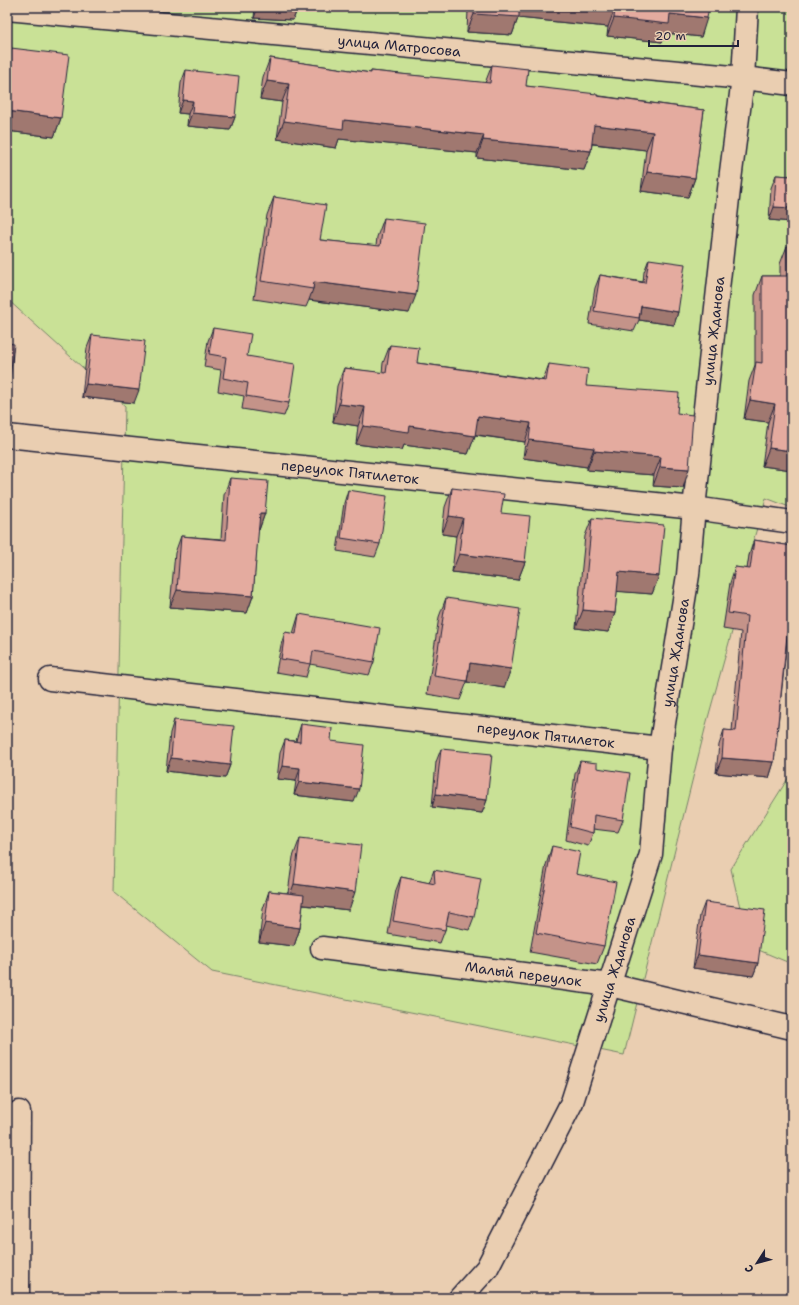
<svg xmlns="http://www.w3.org/2000/svg" width="799" height="1305" font-family="'Shantell Sans',sans-serif">
  <style>
    .green { fill: #c9e196; stroke: #768268 }
    .lines { fill: none; stroke-linecap: round; stroke-linejoin: round }
    .street-casing { stroke: #22223b; stroke-width: 25 }
    .street { stroke: #eaceb1; stroke-width: 22 }
    .wall { fill: #c49389; stroke: #22223b }
    .shaded-wall { fill: #a0786f; stroke: #22223b }
    .building { fill: #e4ab9f; stroke: #22223b }
    .labels { text-anchor: middle; stroke-width: 3.5; stroke-linejoin: round; paint-order: stroke }
    .street-label { font-size: 14px; fill: #22223b; stroke: #eaceb1 }
  </style>
  <rect width="100%" height="100%" fill="#eaceb1"/>
  <filter id="ink" filterUnits="userSpaceOnUse"><feTurbulence type="fractalNoise" baseFrequency=".025" numOctaves="2"/><feDisplacementMap in="SourceGraphic" scale="8" xChannelSelector="R" yChannelSelector="G"/><feConvolveMatrix kernelMatrix="1 2 1 2 8 2 1 2 1" color-interpolation-filters="sRGB"/></filter>
  <g filter="url(#ink)">
    <g class="green">
      <polygon points="7,7 792,7 792,508 766,498 749,555 745,585 706,725 624,1055 212,972 114,892 125,406 7,299"/>
      <polygon points="792,772 792,964 749,946 731,869"/>
    </g>
    <g class="lines">
      <defs>
        <g id="street">
          <path id="s1" d="M7 9 743 78 792 84"/>
          <path id="s2" d="M7 436 694 508 792 522"/>
          <path id="s3" d="M50 679 660 748"/>
          <path id="s4" d="M322 948 610 985 792 1028"/>
          <polyline points="18,1298 19,1112"/>
          <path id="s5" d="M460 1298 487 1268 572 1102 651 854 660 748 688 575 694 508 730 180 743 78 747 7"/>
        </g>
      </defs>
      <use href="#street" class="street-casing"/>
      <use href="#street" class="street"/>
    </g>
    <g class="wall">
      <polygon points="255,7 298,7 293,20 254,18"/>
      <polygon points="433,7 709,7 701,37 666,33 662,42 607,36 608,27 518,18 512,35 467,32 468,10"/>
      <polygon points="11,48 61,118 54,137 7,131 7,58"/>
      <polygon points="270,58 371,73 371,71 485,83 492,65 526,86 704,110 695,178 688,197 641,191 646,150 592,144 591,151 584,170 477,158 477,153 339,139 336,148 277,139 282,102 260,99 263,77"/>
      <polygon points="186,70 235,117 230,130 187,126 188,114 178,113 181,83"/>
      <polygon points="792,147 792,222 769,220 771,188 776,175 790,176"/>
      <polygon points="274,197 320,240 376,246 377,237 384,218 409,313 309,300 306,307 254,299 267,215"/>
      <polygon points="787,246 792,470 762,466 768,422 744,419 749,381 755,365 755,295 762,276 780,276 780,264"/>
      <polygon points="649,259 678,312 674,325 639,320 634,331 589,324 595,288 600,275 643,282 644,272"/>
      <polygon points="213,328 247,356 289,403 284,416 242,409 244,396 218,391 221,370 204,367 208,341"/>
      <polygon points="92,335 134,403 82,397 87,348"/>
      <polygon points="390,345 417,363 543,380 549,364 586,386 677,413 683,488 653,486 654,475 587,470 587,467 523,458 525,442 475,435 468,454 404,445 402,450 356,444 358,426 333,422 337,386 344,368 382,373 383,363"/>
      <polygon points="230,478 265,513 259,530 258,530 253,596 247,613 170,607 175,553 181,536 221,539 224,495"/>
      <polygon points="452,488 501,513 525,562 518,580 452,572 456,536 442,534 445,507"/>
      <polygon points="348,490 380,544 375,557 337,551 344,503"/>
      <polygon points="592,518 659,576 652,594 617,591 615,613 608,632 576,628 585,536"/>
      <polygon points="754,540 792,546 792,613 790,613 774,762 769,778 716,773 719,745 724,730 732,731 741,632 723,629 730,583 735,567 747,569 749,556"/>
      <polygon points="446,598 504,688 467,682 460,700 427,694 439,617"/>
      <polygon points="299,614 374,662 369,675 310,664 306,677 276,672 281,645 285,632 293,634 295,627"/>
      <polygon points="174,720 230,765 225,778 166,771 170,733"/>
      <polygon points="301,724 331,741 354,802 294,795 296,781 277,779 280,753 285,740 296,741 297,737"/>
      <polygon points="441,749 487,800 482,813 432,807 436,762"/>
      <polygon points="580,761 623,820 618,832 593,829 593,833 588,846 566,840 575,774"/>
      <polygon points="300,838 349,910 303,905 300,928 294,946 259,942 263,909 269,891 288,893 293,857"/>
      <polygon points="552,846 576,874 604,946 597,964 530,952 546,865"/>
      <polygon points="434,870 474,917 469,930 446,925 445,930 440,943 388,934 396,890 401,877 429,883"/>
      <polygon points="705,902 758,963 753,976 693,968 700,915"/>
    </g>
    <g class="shaded-wall">
      <polygon points="258,7 298,7 293,20 254,18"/>
      <polygon points="433,7 469,7 468,10"/>
      <polygon points="517,7 603,7 615,8 608,27 518,18 512,35 467,32 474,14"/>
      <polygon points="787,7 792,7 792,10 786,10"/>
      <polygon points="670,14 707,18 701,37 666,33 662,42 607,36 614,18"/>
      <polygon points="267,81 289,84 282,102 260,99"/>
      <polygon points="183,100 193,101 188,114 178,113"/>
      <polygon points="7,111 61,118 54,137 7,131"/>
      <polygon points="192,113 235,117 230,130 187,126"/>
      <polygon points="344,120 484,135 477,153 339,139 336,148 277,139 284,121"/>
      <polygon points="594,125 653,132 646,150 587,143"/>
      <polygon points="483,140 591,151 584,170 477,158"/>
      <polygon points="647,172 695,178 688,197 641,191"/>
      <polygon points="774,207 792,208 792,222 769,220"/>
      <polygon points="314,282 416,295 409,313 309,300 313,289"/>
      <polygon points="641,306 678,312 674,325 639,320"/>
      <polygon points="7,378 10,379 7,387"/>
      <polygon points="86,384 139,390 134,403 82,397"/>
      <polygon points="750,400 775,404 768,422 744,419"/>
      <polygon points="339,404 365,407 358,426 333,422"/>
      <polygon points="478,416 531,423 525,442 471,434"/>
      <polygon points="363,426 410,426 475,436 468,454 404,445 402,450 356,444"/>
      <polygon points="529,440 594,448 587,467 523,458"/>
      <polygon points="769,448 792,451 792,470 762,466"/>
      <polygon points="594,451 661,457 654,475 587,470"/>
      <polygon points="660,467 689,469 683,488 653,486"/>
      <polygon points="260,513 265,513 259,530 253,530"/>
      <polygon points="449,516 463,518 456,536 442,534"/>
      <polygon points="459,554 525,562 518,580 452,572"/>
      <polygon points="619,572 659,576 652,594 612,591"/>
      <polygon points="177,590 253,596 247,613 170,607"/>
      <polygon points="583,610 615,613 608,632 576,628"/>
      <polygon points="470,663 511,669 504,688 467,682"/>
      <polygon points="171,758 230,765 225,778 166,771"/>
      <polygon points="722,758 774,762 769,778 716,773"/>
      <polygon points="282,766 300,768 296,781 277,779"/>
      <polygon points="299,782 359,789 354,802 294,795"/>
      <polygon points="436,794 487,800 482,813 432,807"/>
      <polygon points="294,884 355,892 349,910 287,903"/>
      <polygon points="265,923 300,928 294,946 259,942"/>
      <polygon points="698,955 758,963 753,976 693,968"/>
    </g>
    <g class="building">
      <polygon points="474,7 519,7 519,17 474,14"/>
      <polygon points="603,7 709,7 707,18 670,14 669,24 614,18 615,8"/>
      <polygon points="11,48 69,55 61,118 7,111 7,78"/>
      <polygon points="270,58 371,73 371,71 490,83 492,65 528,69 526,86 597,94 597,96 704,110 695,178 647,172 653,132 594,125 591,151 483,140 484,135 344,120 343,129 284,121 289,84 267,81"/>
      <polygon points="186,70 239,76 235,117 192,113 193,101 183,100"/>
      <polygon points="776,175 792,176 792,208 774,207"/>
      <polygon points="274,197 326,205 320,240 380,246 384,218 425,223 416,295 314,282 313,289 261,281"/>
      <polygon points="787,246 792,246 792,451 769,448 775,404 750,400 756,362 762,363 762,276 787,276"/>
      <polygon points="649,259 685,264 678,312 641,306 639,318 594,311 600,275 645,283"/>
      <polygon points="213,328 251,334 247,356 295,364 289,403 246,396 248,383 223,378 226,357 209,354"/>
      <polygon points="92,335 145,341 139,390 86,384"/>
      <polygon points="7,343 14,344 10,379 7,378"/>
      <polygon points="390,345 419,348 417,363 546,381 549,364 588,369 586,386 679,393 677,413 693,415 689,469 660,467 661,457 594,451 594,448 529,440 531,423 478,416 475,436 410,426 409,432 363,426 365,407 339,404 344,368 386,373"/>
      <polygon points="230,478 268,481 265,513 260,513 253,596 177,590 181,536 226,540"/>
      <polygon points="452,488 504,494 501,513 530,516 525,562 459,554 463,518 449,516"/>
      <polygon points="348,490 387,496 380,544 341,538"/>
      <polygon points="592,518 664,525 659,576 619,572 615,613 583,610"/>
      <polygon points="754,540 792,546 792,597 791,597 774,762 722,758 724,730 736,731 747,616 728,613 735,567 750,569"/>
      <polygon points="446,598 520,609 511,669 470,663 467,681 434,676"/>
      <polygon points="299,614 380,628 374,662 313,651 311,664 281,659 285,632 296,634"/>
      <polygon points="174,720 234,726 230,765 171,758"/>
      <polygon points="301,724 332,728 331,741 364,745 359,789 299,782 300,768 282,766 285,740 300,742"/>
      <polygon points="441,749 492,754 487,800 436,794"/>
      <polygon points="580,761 597,763 597,768 630,773 623,820 594,815 593,833 570,827"/>
      <polygon points="300,838 361,845 355,892 294,884"/>
      <polygon points="552,846 580,852 576,874 616,882 604,946 536,933"/>
      <polygon points="434,870 481,879 474,917 449,912 445,930 393,921 401,877 435,884"/>
      <polygon points="269,891 304,895 300,928 265,923"/>
      <polygon points="705,902 765,910 758,963 698,955"/>
    </g>
  </g>
  <g class="labels">
    <g class="street-label">
      <text dy="5" stroke="none"><textPath href="#s1" startOffset="394">улица Матросова</textPath></text>
      <text dy="5" stroke="none"><textPath href="#s5" startOffset="1014">улица Жданова</textPath></text>
      <text dy="5" stroke="none"><textPath href="#s2" startOffset="345">переулок Пятилеток</textPath></text>
      <text dy="5" stroke="none"><textPath href="#s5" startOffset="690">улица Жданова</textPath></text>
      <text dy="5" stroke="none"><textPath href="#s3" startOffset="499">переулок Пятилеток</textPath></text>
      <text dy="5" stroke="none"><textPath href="#s5" startOffset="366">улица Жданова</textPath></text>
      <text dy="5" stroke="none"><textPath href="#s4" startOffset="203">Малый переулок</textPath></text>
    </g>
  </g>
  <rect width="799" height="1305" fill="none" stroke="#eaceb1" stroke-width="24"/>
  <rect x="12" y="12" width="775" height="1281" fill="none" stroke="#22223b" stroke-width="1.5" filter="url(#ink)"/>
  <g transform="translate(757 1263) rotate(234)" stroke="#eaceb1" stroke-width="3" paint-order="stroke">
  <path d="M0-3L7 15L0 10L-7 15Z" fill="#22223b"/>
  <text y="-6" font-size="11" font-weight="bold" text-anchor="middle" fill="#22223b">С</text>
  </g>
  <path d="M649 40v6h89v-6" fill="none" stroke="#22223b" stroke-width="2"/>
  <text x="655" y="40" font-size="12" fill="#22223b" stroke="#eaceb1" stroke-width="3" paint-order="stroke">20 m</text>
</svg>
